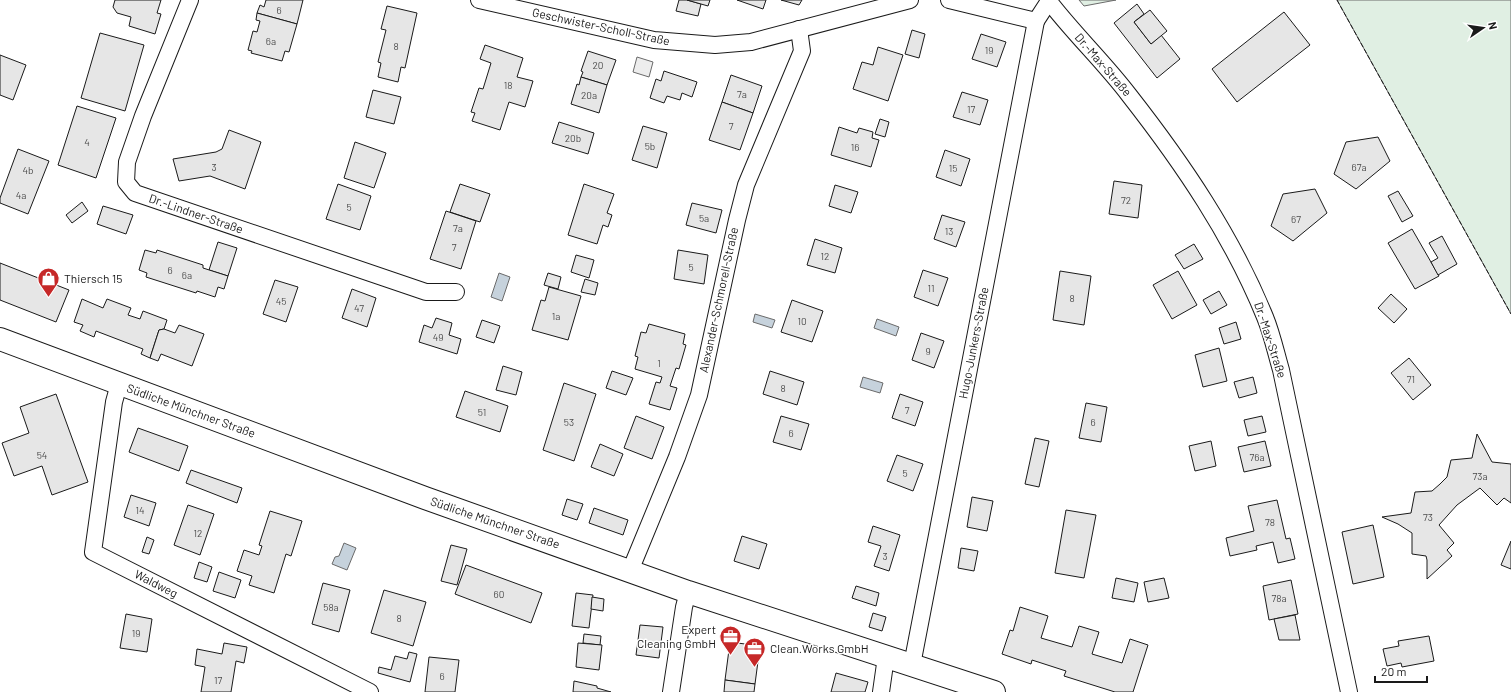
<svg xmlns="http://www.w3.org/2000/svg" width="1511" height="692" font-family="Barlow,sans-serif">
  <style>
    .green { fill: #e0efe3; stroke: #6a6a6a }
    .parking { fill: #ededed; stroke: #6a6a6a }
    .water { fill: #c6d2dc; stroke: #6a6a6a }
    .building { fill: #e6e6e6; stroke: #1a1a1a }
    .lines { fill: none; stroke-linecap: round; stroke-linejoin: round }
    .minor-casing { stroke: #1a1a1a; stroke-width: 18 }
    .secondary-casing { stroke: #1a1a1a; stroke-width: 24 }
    .minor { stroke: #fff; stroke-width: 16 }
    .secondary { stroke: #fff; stroke-width: 22 }
    .fence { stroke: #1a1a1a; stroke-width: 1; stroke-dasharray: 5 2; stroke-linecap: butt }
    .labels { text-anchor: middle; stroke-width: 3; stroke-linejoin: round; paint-order: stroke }
    .number-label { font-size: 10px; fill: #4d4d4d }
    .street-label { font-size: 12px; fill: #1a1a1a; stroke: #fff }
    .poi-label { font-size: 12px; fill: #1a1a1a; stroke: #fff; text-anchor: start }
  </style>
  <rect width="100%" height="100%" fill="#fff"/>
  <g class="green">
    <polygon points="1079,0 1116,0 1084,6"/>
    <polygon points="1337,0 1511,0 1511,314"/>
  </g>
  <polygon class="parking" points="637,57 653,62 649,77 633,72"/>
  <g class="water">
    <polygon points="499,273 510,277 502,301 491,297"/>
    <polygon points="755,314 775,320 772,328 753,322"/>
    <polygon points="877,319 899,327 896,336 874,328"/>
    <polygon points="863,377 883,383 880,393 860,387"/>
    <polygon points="344,543 356,548 347,570 332,564 335,557 339,556"/>
  </g>
  <g class="building">
    <polygon points="115,0 161,0 157,13 161,14 155,34 129,26 131,17 117,13 113,7"/>
    <polygon points="266,0 303,0 297,24 257,13 260,5 264,7"/>
    <polygon points="679,0 687,0 701,4 698,16 676,11"/>
    <polygon points="687,0 710,0 708,6"/>
    <polygon points="737,0 766,0 763,9"/>
    <polygon points="781,0 802,0 799,5"/>
    <polygon points="1137,4 1144,14 1134,22 1151,44 1161,35 1180,59 1157,78 1114,23"/>
    <polygon points="387,6 417,13 405,68 401,67 398,82 378,77 381,63 378,62 386,30 381,29"/>
    <polygon points="1150,10 1167,31 1151,44 1134,22"/>
    <polygon points="1284,12 1310,45 1237,102 1212,69"/>
    <polygon points="257,13 297,24 289,52 285,51 282,61 251,53 252,51 248,50 253,31 257,32 260,21 256,20"/>
    <polygon points="912,30 925,34 919,58 905,54"/>
    <polygon points="100,33 144,45 125,111 81,98"/>
    <polygon points="981,34 1006,42 997,67 972,59"/>
    <polygon points="485,45 523,58 517,77 533,81 525,107 509,102 500,130 472,121 475,113 471,112 479,88 483,89 491,63 480,59"/>
    <polygon points="878,47 903,55 888,101 853,89 862,62 873,65"/>
    <polygon points="588,51 616,60 607,85 581,77 583,72 581,71"/>
    <polygon points="0,55 26,65 13,100 0,95"/>
    <polygon points="664,71 697,82 692,97 682,93 680,100 667,96 664,103 650,98 656,79 661,81"/>
    <polygon points="731,75 762,86 753,113 722,102"/>
    <polygon points="581,77 607,85 599,113 571,104 577,84 579,85"/>
    <polygon points="373,90 401,97 394,124 366,117"/>
    <polygon points="962,92 988,100 980,125 953,117"/>
    <polygon points="722,102 753,113 740,150 709,140"/>
    <polygon points="77,106 116,118 96,178 58,165"/>
    <polygon points="880,119 889,122 885,137 875,134"/>
    <polygon points="559,122 594,133 588,154 552,143"/>
    <polygon points="643,126 667,133 657,168 632,160"/>
    <polygon points="839,127 857,133 859,128 873,132 872,138 879,140 871,167 831,155"/>
    <polygon points="229,130 261,142 245,189 210,176 179,181 173,159 216,152 222,149"/>
    <polygon points="1378,137 1390,161 1356,189 1334,174 1346,142"/>
    <polygon points="355,142 386,153 374,188 344,178"/>
    <polygon points="18,149 49,161 28,214 0,203 0,198"/>
    <polygon points="945,150 970,159 961,186 936,177"/>
    <polygon points="1114,181 1142,185 1138,218 1109,214"/>
    <polygon points="338,184 371,196 360,230 326,219"/>
    <polygon points="460,184 490,194 480,222 450,212"/>
    <polygon points="584,184 614,194 607,213 612,215 608,227 603,225 597,244 568,235"/>
    <polygon points="835,185 858,192 851,213 829,206"/>
    <polygon points="1315,189 1327,213 1293,241 1271,226 1283,194"/>
    <polygon points="1398,191 1413,216 1402,222 1388,196"/>
    <polygon points="82,202 88,211 72,223 66,215"/>
    <polygon points="692,203 722,210 716,233 686,225"/>
    <polygon points="103,206 133,215 126,234 97,224"/>
    <polygon points="446,211 476,221 461,269 430,259"/>
    <polygon points="942,215 965,222 956,247 934,239"/>
    <polygon points="1412,229 1439,276 1415,289 1388,243"/>
    <polygon points="1442,236 1457,264 1438,275 1431,262 1438,258 1429,243"/>
    <polygon points="815,239 842,248 835,273 807,265"/>
    <polygon points="218,242 237,248 228,276 209,270"/>
    <polygon points="1194,244 1203,259 1184,269 1175,255"/>
    <polygon points="145,250 156,253 157,250 203,265 203,268 228,276 224,289 218,287 215,297 197,291 196,293 146,277 147,273 139,270"/>
    <polygon points="678,250 708,255 704,284 674,279"/>
    <polygon points="576,255 594,260 589,278 571,272"/>
    <polygon points="0,263 69,290 56,322 0,300"/>
    <polygon points="923,270 948,278 938,306 914,297"/>
    <polygon points="1060,271 1091,276 1084,325 1053,320"/>
    <polygon points="1178,271 1197,305 1172,319 1153,285"/>
    <polygon points="548,273 561,277 558,289 544,285"/>
    <polygon points="585,279 598,283 595,295 581,292"/>
    <polygon points="275,280 298,287 286,322 263,314"/>
    <polygon points="549,287 581,296 568,340 532,330 541,300 545,301"/>
    <polygon points="352,289 376,298 367,327 342,318"/>
    <polygon points="1219,291 1227,305 1211,314 1203,300"/>
    <polygon points="1391,294 1407,309 1394,323 1378,308"/>
    <polygon points="82,299 103,308 107,299 131,308 128,315 140,319 143,311 167,320 164,329 159,330 150,358 141,354 143,349 96,331 94,337 80,331 83,325 74,322"/>
    <polygon points="792,300 823,311 812,342 781,332"/>
    <polygon points="436,318 452,323 449,335 461,339 457,354 419,342 424,325 432,328"/>
    <polygon points="482,320 500,326 494,343 476,337"/>
    <polygon points="1236,322 1241,339 1224,344 1219,328"/>
    <polygon points="649,324 685,334 683,344 686,345 679,369 676,368 670,386 677,388 670,410 649,404 656,382 660,383 662,377 635,369 638,357 635,356 641,332 646,333"/>
    <polygon points="179,325 204,334 192,366 161,354 158,361 150,358 159,330 164,329 175,333"/>
    <polygon points="921,333 944,341 934,368 912,360"/>
    <polygon points="1219,348 1227,381 1203,387 1195,355"/>
    <polygon points="1409,358 1431,385 1413,400 1391,373"/>
    <polygon points="503,366 522,372 516,395 496,390"/>
    <polygon points="612,371 633,378 626,395 606,388"/>
    <polygon points="770,371 804,382 797,405 763,394"/>
    <polygon points="1253,377 1257,393 1239,398 1234,382"/>
    <polygon points="564,383 596,394 574,461 543,450"/>
    <polygon points="465,391 508,406 500,432 456,417"/>
    <polygon points="56,394 88,482 52,495 42,466 14,476 2,443 29,433 20,407"/>
    <polygon points="900,394 923,402 915,426 892,418"/>
    <polygon points="1086,403 1107,407 1101,442 1079,438"/>
    <polygon points="636,416 664,427 652,459 624,448"/>
    <polygon points="781,416 809,424 801,450 773,442"/>
    <polygon points="1262,416 1266,432 1248,436 1244,420"/>
    <polygon points="138,428 188,446 179,471 129,452"/>
    <polygon points="1477,434 1492,462 1511,464 1511,503 1504,498 1497,505 1480,488 1457,505 1439,525 1454,543 1447,550 1452,556 1427,579 1427,560 1426,556 1412,554 1412,533 1398,524 1382,517 1411,513 1415,492 1432,491 1440,484 1447,477 1451,460 1472,458"/>
    <polygon points="1035,438 1049,441 1039,487 1025,484"/>
    <polygon points="1211,441 1216,466 1195,471 1189,446"/>
    <polygon points="1265,441 1271,466 1244,472 1238,447"/>
    <polygon points="600,444 623,454 614,476 591,467"/>
    <polygon points="897,455 923,464 913,491 887,481"/>
    <polygon points="191,470 242,488 237,503 186,483"/>
    <polygon points="131,495 156,503 149,526 124,517"/>
    <polygon points="972,497 993,501 987,531 967,527"/>
    <polygon points="567,499 583,504 577,520 562,515"/>
    <polygon points="1277,500 1286,539 1290,538 1295,559 1278,563 1273,542 1256,546 1257,550 1230,556 1226,538 1254,531 1248,506"/>
    <polygon points="188,505 214,514 200,555 174,545"/>
    <polygon points="594,508 628,520 623,535 589,523"/>
    <polygon points="1066,510 1096,515 1084,578 1055,573"/>
    <polygon points="270,511 302,521 291,556 286,554 274,593 249,585 252,576 237,571 244,550 259,555 262,546 259,545"/>
    <polygon points="1373,525 1384,577 1353,584 1342,532"/>
    <polygon points="873,526 900,535 889,571 874,566 881,546 868,542"/>
    <polygon points="742,536 767,544 759,569 734,561"/>
    <polygon points="147,537 154,540 149,554 142,552"/>
    <polygon points="1511,541 1511,569 1501,565"/>
    <polygon points="451,545 467,549 457,585 441,581"/>
    <polygon points="961,548 978,551 974,571 958,568"/>
    <polygon points="199,562 212,567 207,582 194,578"/>
    <polygon points="466,565 542,593 531,623 455,594"/>
    <polygon points="219,572 241,580 235,598 213,591"/>
    <polygon points="1116,578 1138,583 1134,602 1112,598"/>
    <polygon points="1164,578 1169,598 1148,602 1144,582"/>
    <polygon points="1291,580 1298,614 1269,620 1263,586"/>
    <polygon points="323,583 350,590 339,632 312,624"/>
    <polygon points="856,586 879,593 876,606 852,598"/>
    <polygon points="384,590 426,602 413,646 371,633"/>
    <polygon points="576,593 593,595 589,628 572,626"/>
    <polygon points="592,597 604,599 603,611 591,609"/>
    <polygon points="1020,607 1048,616 1041,638 1072,647 1079,626 1099,632 1092,654 1122,663 1130,639 1148,645 1133,692 1115,692 1064,676 1066,671 1032,660 1031,664 1002,654 1010,630 1013,631"/>
    <polygon points="873,613 886,617 882,631 869,627"/>
    <polygon points="126,614 152,619 147,652 120,648"/>
    <polygon points="1295,615 1300,640 1279,640 1274,619"/>
    <polygon points="640,625 663,627 659,658 636,655"/>
    <polygon points="584,634 601,636 600,645 583,643"/>
    <polygon points="1429,636 1434,661 1402,667 1401,663 1387,666 1383,649 1399,646 1398,641"/>
    <polygon points="730,642 760,646 755,684 725,680"/>
    <polygon points="224,643 247,647 244,663 236,661 231,692 201,692 205,667 195,665 197,649 222,654"/>
    <polygon points="578,643 602,645 599,670 576,667"/>
    <polygon points="409,652 417,654 410,682 378,673 379,667 391,670 395,656 407,659"/>
    <polygon points="429,657 459,660 455,692 425,692"/>
    <polygon points="836,673 868,682 865,692 831,692"/>
    <polygon points="725,680 755,684 754,692 724,692"/>
    <polygon points="574,681 597,686 597,688 611,692 573,692"/>
  </g>
  <g class="lines">
    <defs>
      <g id="minor">
        <polyline points="190,0 143,116 127,162 126,182 135,193 426,292 456,292"/>
        <polyline points="479,0 654,40 715,45 751,42 910,0"/>
        <polyline points="949,0 1036,21 1049,1"/>
        <path d="M1048 0C1073 33 1104 62 1129 95 1183 164 1232 236 1265 317 1272 334 1276 353 1281 370L1349 692"/>
        <polyline points="119,384 114,402 93,552 370,692"/>
        <polyline points="630,571 677,457 699,395 737,220 746,185 802,51 799,29"/>
        <polyline points="912,665 1036,21"/>
        <polyline points="671,692 684,607 688,592"/>
        <polyline points="881,692 886,657"/>
      </g>
      <polyline id="secondary" points="0,339 425,498 688,592 994,692"/>
    </defs>
    <use href="#minor" class="minor-casing"/>
    <use href="#secondary" class="secondary-casing"/>
    <use href="#minor" class="minor"/>
    <use href="#secondary" class="secondary"/>
    <polyline class="fence" points="1337,0 1511,314"/>
  </g>
  <defs>
    <symbol id="shop-pin" viewBox="-11 -11 22 30"><path d="M0 17L-7.5 6A9.5 9.5 0 1 1 7.5 6Z" fill="#c62828" stroke="#fff"/><path d="M-5-2.5h2.3a2.7 3.5 0 0 1 5.4 0H5L5.5 6h-11ZM-1.5-2.5h3a1.5 2.3 0 0 0-3 0Z" fill="#fff"/></symbol>
    <symbol id="office-pin" viewBox="-11 -11 22 30"><path d="M0 17L-7.5 6A9.5 9.5 0 1 1 7.5 6Z" fill="#c62828" stroke="#fff"/><path d="M-6-3h4V-5.5h4V-3h4V5H-6ZM-1-4.5V-3h2v-1.5ZM-6 0V1H6V0Z" fill="#fff"/></symbol>
  </defs>
  <g fill-rule="evenodd">
    <use href="#shop-pin" x="36" y="266" width="25" height="34"/>
    <use href="#office-pin" x="718" y="624" width="25" height="34"/>
    <use href="#office-pin" x="742" y="636" width="25" height="34"/>
  </g>
  <g class="labels">
    <g class="number-label">
      <text x="279" y="14">6</text>
      <text x="271" y="45">6a</text>
      <text x="396" y="50">8</text>
      <text x="989" y="54">19</text>
      <text x="598" y="69">20</text>
      <text x="508" y="89">18</text>
      <text x="742" y="98">7a</text>
      <text x="589" y="99">20a</text>
      <text x="971" y="113">17</text>
      <text x="731" y="130">7</text>
      <text x="573" y="142">20b</text>
      <text x="87" y="146">4</text>
      <text x="650" y="150">5b</text>
      <text x="855" y="151">16</text>
      <text x="214" y="171">3</text>
      <text x="1359" y="171">67a</text>
      <text x="953" y="172">15</text>
      <text x="28" y="174">4b</text>
      <text x="21" y="199">4a</text>
      <text x="1126" y="204">72</text>
      <text x="349" y="211">5</text>
      <text x="704" y="222">5a</text>
      <text x="1296" y="223">67</text>
      <text x="458" y="232">7a</text>
      <text x="949" y="235">13</text>
      <text x="454" y="251">7</text>
      <text x="825" y="260">12</text>
      <text x="691" y="271">5</text>
      <text x="170" y="274">6</text>
      <text x="187" y="279">6a</text>
      <text x="931" y="292">11</text>
      <text x="1072" y="302">8</text>
      <text x="281" y="305">45</text>
      <text x="359" y="312">47</text>
      <text x="556" y="320">1a</text>
      <text x="802" y="325">10</text>
      <text x="438" y="341">49</text>
      <text x="928" y="355">9</text>
      <text x="659" y="367">1</text>
      <text x="1411" y="383">71</text>
      <text x="783" y="392">8</text>
      <text x="907" y="414">7</text>
      <text x="482" y="416">51</text>
      <text x="569" y="426">53</text>
      <text x="1093" y="426">6</text>
      <text x="791" y="437">6</text>
      <text x="42" y="459">54</text>
      <text x="1257" y="461">76a</text>
      <text x="905" y="477">5</text>
      <text x="1480" y="480">73a</text>
      <text x="140" y="514">14</text>
      <text x="1428" y="521">73</text>
      <text x="1270" y="526">78</text>
      <text x="198" y="537">12</text>
      <text x="885" y="560">3</text>
      <text x="499" y="598">60</text>
      <text x="1279" y="602">78a</text>
      <text x="331" y="611">58a</text>
      <text x="399" y="622">8</text>
      <text x="136" y="637">19</text>
      <text x="442" y="680">6</text>
      <text x="218" y="684">17</text>
    </g>
    <g class="street-label">
      <text transform="translate(601 27) rotate(12)" y="4">Geschwister-Scholl-Straße</text>
      <text transform="translate(1103 65) rotate(49)" y="4">Dr.-Max-Straße</text>
      <text transform="translate(196 214) rotate(19)" y="4">Dr.-Lindner-Straße</text>
      <text transform="translate(719 300) rotate(-78)" y="4">Alexander-Schmorell-Straße</text>
      <text transform="translate(1270 340) rotate(72)" y="4">Dr.-Max-Straße</text>
      <text transform="translate(974 343) rotate(-79)" y="4">Hugo-Junkers-Straße</text>
      <text transform="translate(191 411) rotate(20)" y="4">Südliche Münchner Straße</text>
      <text transform="translate(495 523) rotate(19)" y="4">Südliche Münchner Straße</text>
      <text transform="translate(156 584) rotate(27)" y="4">Waldweg</text>
    </g>
    <g class="poi-label">
      <text x="64" y="283">Thiersch 15</text>
      <text x="716" y="634" text-anchor="end">Expert<tspan x="716" dy="14">Cleaning GmbH</tspan></text>
      <text x="770" y="653">Clean.Works GmbH</text>
    </g>
  </g>
  <g transform="translate(1483 28) rotate(77)" stroke="#ffffff" stroke-width="3" paint-order="stroke">
  <path d="M0-3L7 15L0 10L-7 15Z" fill="#1a1a1a"/>
  <text y="-6" font-size="11" font-weight="bold" text-anchor="middle" fill="#1a1a1a">N</text>
  </g>
  <path d="M1375 676v6h52v-6" fill="none" stroke="#1a1a1a" stroke-width="2"/>
  <text x="1381" y="676" font-size="12" fill="#1a1a1a" stroke="#ffffff" stroke-width="3" paint-order="stroke">20 m</text>
</svg>
